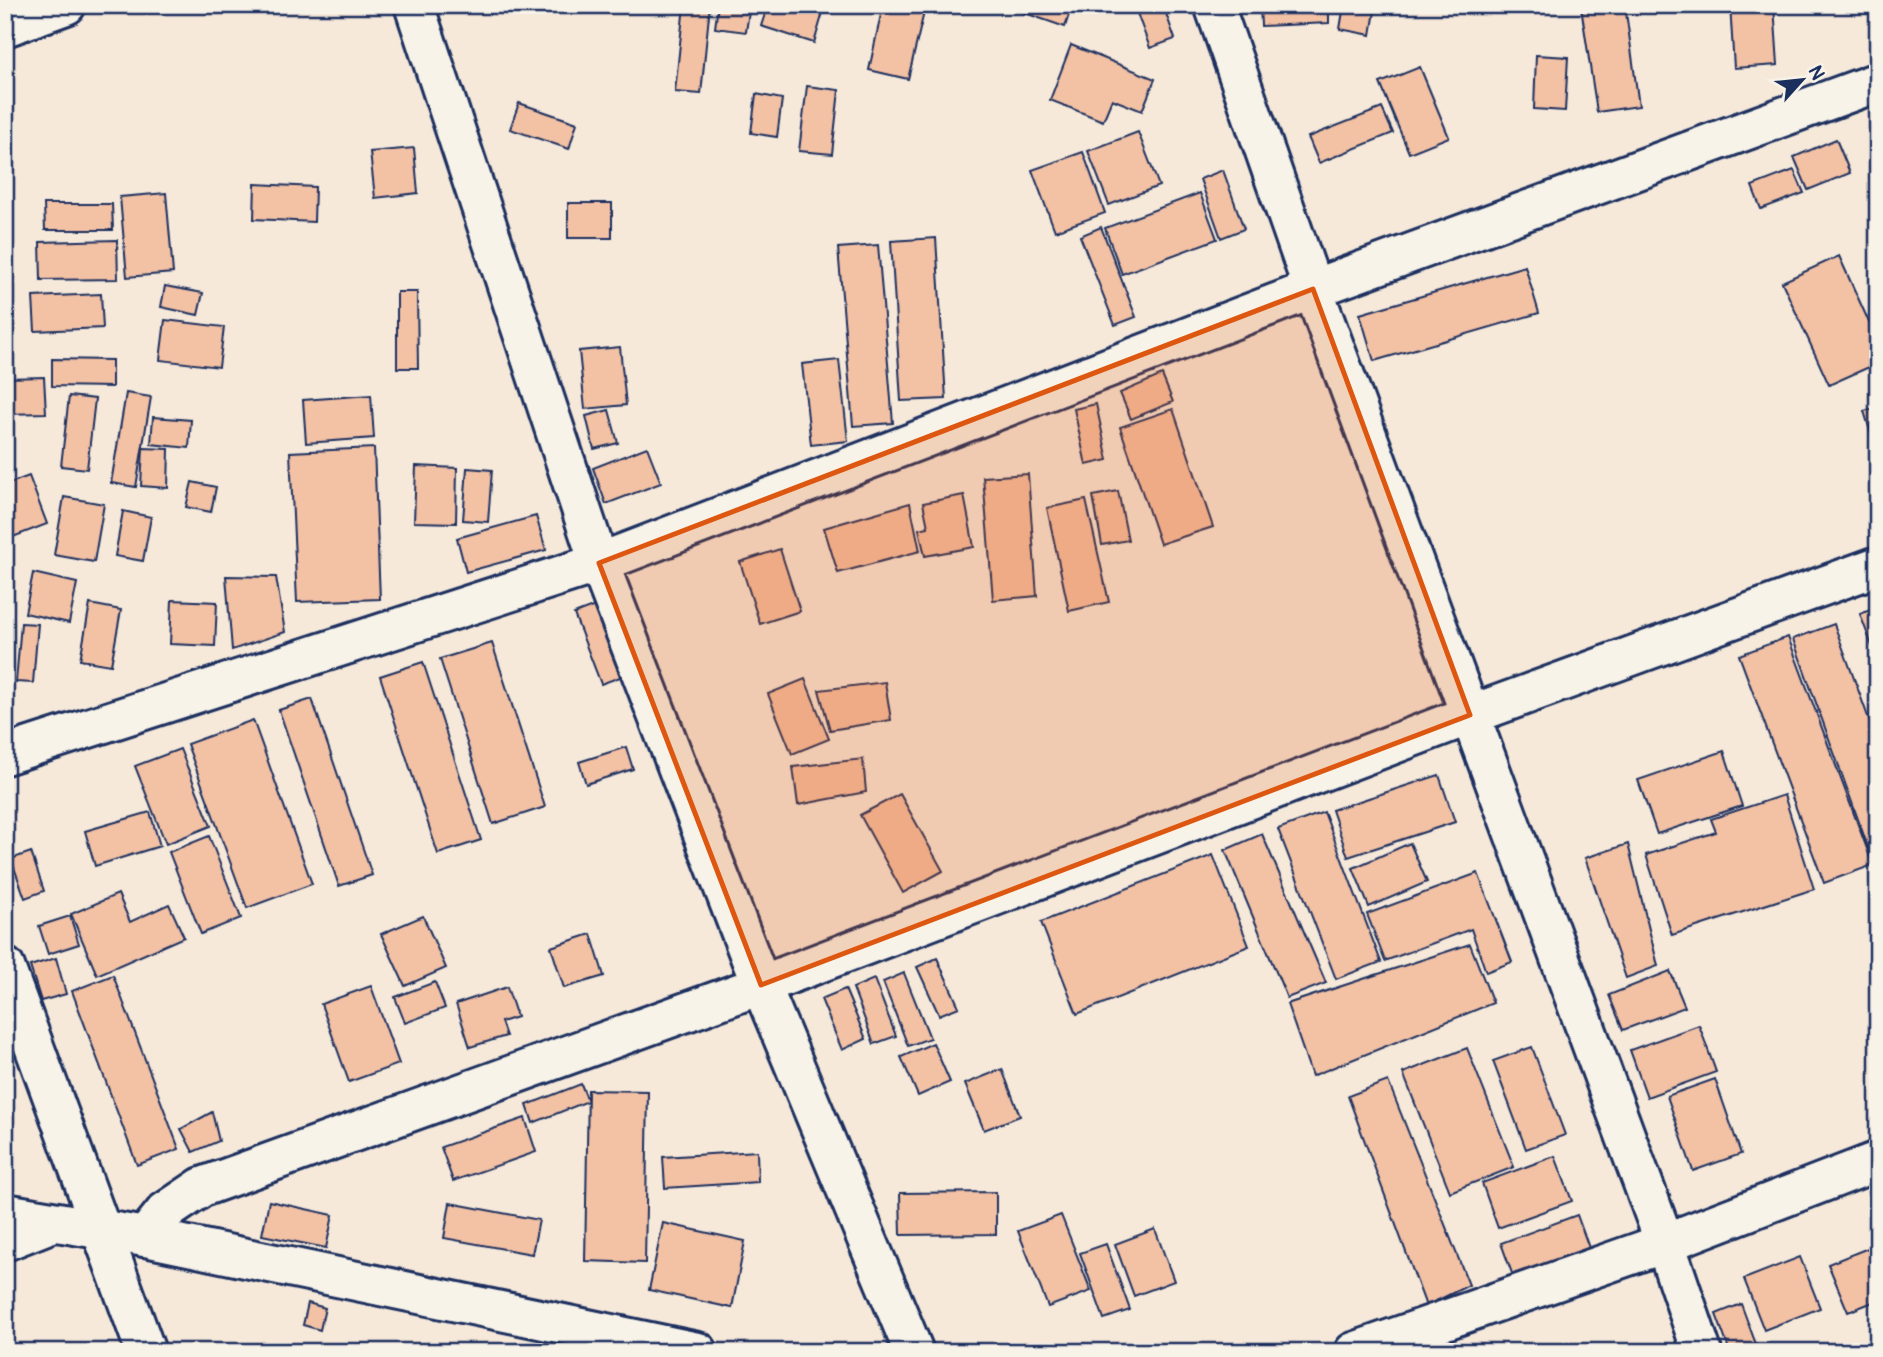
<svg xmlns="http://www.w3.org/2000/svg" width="1883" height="1357" font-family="Pangolin,sans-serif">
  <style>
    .building { fill: #f3c1a4; stroke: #1b2f5e; stroke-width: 2 }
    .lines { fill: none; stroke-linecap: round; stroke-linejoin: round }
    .minor-casing { stroke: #1b2f5e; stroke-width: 44 }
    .major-casing { stroke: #1b2f5e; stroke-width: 44 }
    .minor { stroke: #f7f3e8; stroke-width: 38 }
    .major { stroke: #f7f3e8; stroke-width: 38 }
    .marked { fill: #de5710; fill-opacity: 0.2; stroke: #de5710; stroke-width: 5; stroke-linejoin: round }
  </style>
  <rect width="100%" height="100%" fill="#f6e9da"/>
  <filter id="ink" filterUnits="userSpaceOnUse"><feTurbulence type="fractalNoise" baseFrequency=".0143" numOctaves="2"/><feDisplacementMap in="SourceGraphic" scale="14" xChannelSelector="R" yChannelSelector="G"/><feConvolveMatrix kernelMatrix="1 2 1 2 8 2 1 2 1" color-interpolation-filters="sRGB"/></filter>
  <g filter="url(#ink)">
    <g class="building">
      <polygon points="684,5 710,5 701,94 675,92"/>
      <polygon points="718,5 750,5 746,32 715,28"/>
      <polygon points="768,5 811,5 824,9 814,43 761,26"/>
      <polygon points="883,5 912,5 925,8 908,79 869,70"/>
      <polygon points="1002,5 1072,5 1065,27"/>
      <polygon points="1134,5 1163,5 1175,39 1150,48"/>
      <polygon points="1260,5 1329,5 1329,23 1261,26"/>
      <polygon points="1344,5 1376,5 1371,35 1340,29"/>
      <polygon points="1595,5 1625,5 1639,106 1597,112 1581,7"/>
      <polygon points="1730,5 1774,5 1778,65 1734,68"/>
      <polygon points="1873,5 1878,5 1878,26 1874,27"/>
      <polygon points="1071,45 1155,79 1142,111 1112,99 1103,121 1050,100"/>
      <polygon points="1536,55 1568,57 1565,111 1534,109"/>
      <polygon points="1420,67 1449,137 1409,153 1380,83"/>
      <polygon points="807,86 839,90 832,154 799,151"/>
      <polygon points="756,94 782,99 777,137 751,133"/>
      <polygon points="519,103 577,123 569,149 510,129"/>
      <polygon points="1382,108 1393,133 1319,163 1308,137"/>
      <polygon points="1138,132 1159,186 1109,205 1088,151"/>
      <polygon points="1836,139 1850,173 1808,190 1794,157"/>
      <polygon points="414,148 418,193 375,198 370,152"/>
      <polygon points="1083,152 1105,213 1055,231 1032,170"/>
      <polygon points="1223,170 1244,229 1221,238 1200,179"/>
      <polygon points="1794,170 1804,193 1761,209 1752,186"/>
      <polygon points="255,184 315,187 314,222 254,219"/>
      <polygon points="166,193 173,273 127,277 120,197"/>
      <polygon points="1200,193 1217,239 1122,274 1105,228"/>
      <rect x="568" y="203" width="44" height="35"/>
      <polygon points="44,204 112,204 113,230 45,230"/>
      <polygon points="1101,227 1136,317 1115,325 1080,236"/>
      <polygon points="936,238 946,399 901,401 891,241"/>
      <polygon points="117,240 118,279 41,280 40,242"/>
      <polygon points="878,245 893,423 853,426 838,248"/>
      <polygon points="1839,256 1878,342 1878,363 1829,385 1782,282"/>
      <polygon points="1525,266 1539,313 1374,361 1360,314"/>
      <polygon points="165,286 203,293 198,315 161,307"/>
      <polygon points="397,292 417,292 418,368 397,368"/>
      <polygon points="101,294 103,328 35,331 33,297"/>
      <polygon points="9,318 11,372 5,372 5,319"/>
      <polygon points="165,320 224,327 219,367 160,360"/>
      <polygon points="620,347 626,405 585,409 579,351"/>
      <polygon points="52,359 112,360 112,387 52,386"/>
      <polygon points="839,360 848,441 811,445 802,364"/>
      <polygon points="1162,375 1173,402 1131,419 1120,393"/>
      <polygon points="44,377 46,413 5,414 5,378"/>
      <polygon points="126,393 151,397 136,487 111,483"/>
      <polygon points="371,395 374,438 306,443 303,400"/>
      <polygon points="69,396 95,399 87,469 61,466"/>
      <polygon points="1096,404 1108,460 1086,465 1074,409"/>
      <polygon points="1878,407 1878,457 1864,411"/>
      <polygon points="1173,409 1213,527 1160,544 1120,427"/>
      <polygon points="609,410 618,443 594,449 586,416"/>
      <polygon points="153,417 191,420 189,448 151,444"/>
      <polygon points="647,447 661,483 606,504 593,468"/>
      <polygon points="143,448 169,449 168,488 141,486"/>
      <polygon points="374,448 380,599 297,602 290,452"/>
      <polygon points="416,466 457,468 456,523 414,522"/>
      <polygon points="467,468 492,470 488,522 463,520"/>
      <polygon points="1028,474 1037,596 993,600 983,477"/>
      <polygon points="29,476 47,524 13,537 5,515 5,485"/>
      <polygon points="192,482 216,487 211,512 186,507"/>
      <polygon points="1118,491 1128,540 1102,545 1093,496"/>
      <polygon points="964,495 974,547 925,556 919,529 928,527 923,503"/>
      <polygon points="64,497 104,504 94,562 54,555"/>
      <polygon points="1086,500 1109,602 1069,611 1047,508"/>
      <polygon points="910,503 920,551 838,573 824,528"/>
      <polygon points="123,511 151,517 143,561 115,556"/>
      <polygon points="536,516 546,550 466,572 457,538"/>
      <polygon points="780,549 800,611 760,624 740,562"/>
      <polygon points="33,573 77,583 69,623 25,613"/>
      <polygon points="226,576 276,577 285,632 232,650"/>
      <polygon points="172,600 217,602 215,646 170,644"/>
      <polygon points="90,604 121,610 111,665 80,660"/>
      <polygon points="595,606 623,676 601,684 574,614"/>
      <polygon points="1878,607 1878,662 1860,614"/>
      <polygon points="21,623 38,624 33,683 16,682"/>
      <polygon points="1834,624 1878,744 1878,856 1872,858 1793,639"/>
      <polygon points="1788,637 1873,865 1824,883 1739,655"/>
      <polygon points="492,643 545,807 493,824 440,659"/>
      <polygon points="423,662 481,840 438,854 380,676"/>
      <polygon points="805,679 829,739 792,754 768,694"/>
      <polygon points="885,682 891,720 830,730 819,690"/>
      <polygon points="312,699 372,875 339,886 279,710"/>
      <polygon points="253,720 312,884 247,908 187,744"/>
      <polygon points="626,747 633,769 586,784 579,762"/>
      <polygon points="180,749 211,826 166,844 135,766"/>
      <polygon points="1724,751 1742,806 1657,834 1638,780"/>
      <polygon points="863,759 866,792 798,805 793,767"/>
      <polygon points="1439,775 1455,822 1348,857 1332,810"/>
      <polygon points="900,794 943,871 903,893 860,815"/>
      <polygon points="1784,795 1814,889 1672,935 1646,855 1716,832 1711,819"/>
      <polygon points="150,812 160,846 95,866 85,831"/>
      <polygon points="1324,812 1381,962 1336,979 1278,829"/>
      <polygon points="1262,834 1326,983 1287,998 1225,850"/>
      <polygon points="209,836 241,918 201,934 169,852"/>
      <polygon points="1410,843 1427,882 1369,907 1353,868"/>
      <polygon points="1628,844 1658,966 1626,978 1585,858"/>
      <polygon points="31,852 44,891 25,898 11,859"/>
      <polygon points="1213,855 1249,946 1077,1014 1041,922"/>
      <polygon points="1478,873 1512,962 1486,972 1471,929 1385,961 1367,914"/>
      <polygon points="118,894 130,922 169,904 184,937 97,975 71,914"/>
      <polygon points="70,916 79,944 48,954 39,926"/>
      <polygon points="423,916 446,968 405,986 381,934"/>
      <polygon points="591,934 604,976 564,988 551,947"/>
      <polygon points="1470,944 1493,1003 1312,1076 1287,1004"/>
      <polygon points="56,958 66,994 41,1001 30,966"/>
      <polygon points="937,958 959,1007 939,1015 917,967"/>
      <polygon points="1670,971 1685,1007 1623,1030 1609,995"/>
      <polygon points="904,973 930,1038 908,1046 883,982"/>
      <polygon points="113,975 179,1149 137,1165 72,991"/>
      <polygon points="874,979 896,1036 874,1044 853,988"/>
      <polygon points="435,982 445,1008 405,1023 395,997"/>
      <polygon points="371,986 399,1064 349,1082 321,1004"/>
      <polygon points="507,987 517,1017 501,1022 506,1036 470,1047 456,1004"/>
      <polygon points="845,989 866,1039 842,1050 821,999"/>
      <polygon points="1699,1025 1716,1072 1647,1097 1630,1050"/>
      <polygon points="933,1043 950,1082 918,1096 901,1057"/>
      <polygon points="1532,1047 1565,1135 1526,1149 1493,1061"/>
      <polygon points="1467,1048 1514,1167 1450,1192 1403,1073"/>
      <polygon points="1002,1069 1020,1116 984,1130 965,1084"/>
      <polygon points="1715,1079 1741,1154 1693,1171 1667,1096"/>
      <polygon points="1388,1081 1469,1285 1426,1306 1348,1096"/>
      <polygon points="581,1084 588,1101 533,1123 527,1105"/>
      <polygon points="588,1090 648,1091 645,1263 585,1261"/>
      <polygon points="212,1112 219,1141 193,1152 181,1129"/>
      <polygon points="525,1118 536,1152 453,1181 441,1147"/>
      <polygon points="757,1151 758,1182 665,1188 663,1157"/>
      <polygon points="1555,1156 1572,1201 1498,1228 1482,1183"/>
      <polygon points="996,1192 996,1234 901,1235 900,1193"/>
      <polygon points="269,1201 333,1215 326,1248 262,1235"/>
      <polygon points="450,1203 539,1220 532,1254 444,1238"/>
      <polygon points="1061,1215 1091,1291 1048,1307 1018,1231"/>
      <polygon points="1577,1215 1589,1248 1513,1276 1501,1243"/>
      <polygon points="663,1223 745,1241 732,1308 649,1290"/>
      <polygon points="1155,1229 1174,1281 1134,1296 1115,1244"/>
      <polygon points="1106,1244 1130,1310 1104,1319 1080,1253"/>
      <polygon points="1878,1244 1878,1300 1848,1312 1828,1264"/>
      <polygon points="1800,1257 1820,1308 1764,1330 1744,1279"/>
      <polygon points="308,1303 325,1308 320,1330 303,1325"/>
      <polygon points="1741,1304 1757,1347 1745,1352 1730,1352 1716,1314"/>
      <polygon points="1648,1345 1651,1352 1634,1352"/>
    </g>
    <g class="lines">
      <defs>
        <g id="minor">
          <polyline points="414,5 599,563 761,985 914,1352"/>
          <polyline points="1214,5 1313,289 1665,1243 1702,1352"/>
          <polyline points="5,27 66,5"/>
          <polyline points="5,755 599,563 1313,289 1878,82"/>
          <polyline points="5,967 146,1352"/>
          <polyline points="145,1237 165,1212 202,1187 761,985 1470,715 1878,566"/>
          <polyline points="5,1241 53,1222"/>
          <polyline points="1354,1352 1665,1243 1878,1161"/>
        </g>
        <polyline id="major" points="5,1213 145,1237 698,1352"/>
      </defs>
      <use href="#minor" class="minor-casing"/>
      <use href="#major" class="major-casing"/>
      <use href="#minor" class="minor"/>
      <use href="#major" class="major"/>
    </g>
  </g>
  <path class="marked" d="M1313 289 1470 715 761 985 599 563Z"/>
  <rect width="1883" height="1357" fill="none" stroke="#f7f3e8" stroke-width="28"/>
  <rect x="14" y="14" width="1855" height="1329" fill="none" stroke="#1b2f5e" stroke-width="2.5" filter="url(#ink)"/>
  <g transform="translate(1802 80) rotate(63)" stroke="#f7f3e8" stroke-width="5" paint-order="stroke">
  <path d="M0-5L12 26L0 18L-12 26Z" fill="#1b2f5e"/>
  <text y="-10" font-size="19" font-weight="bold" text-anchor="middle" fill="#1b2f5e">N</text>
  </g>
</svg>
